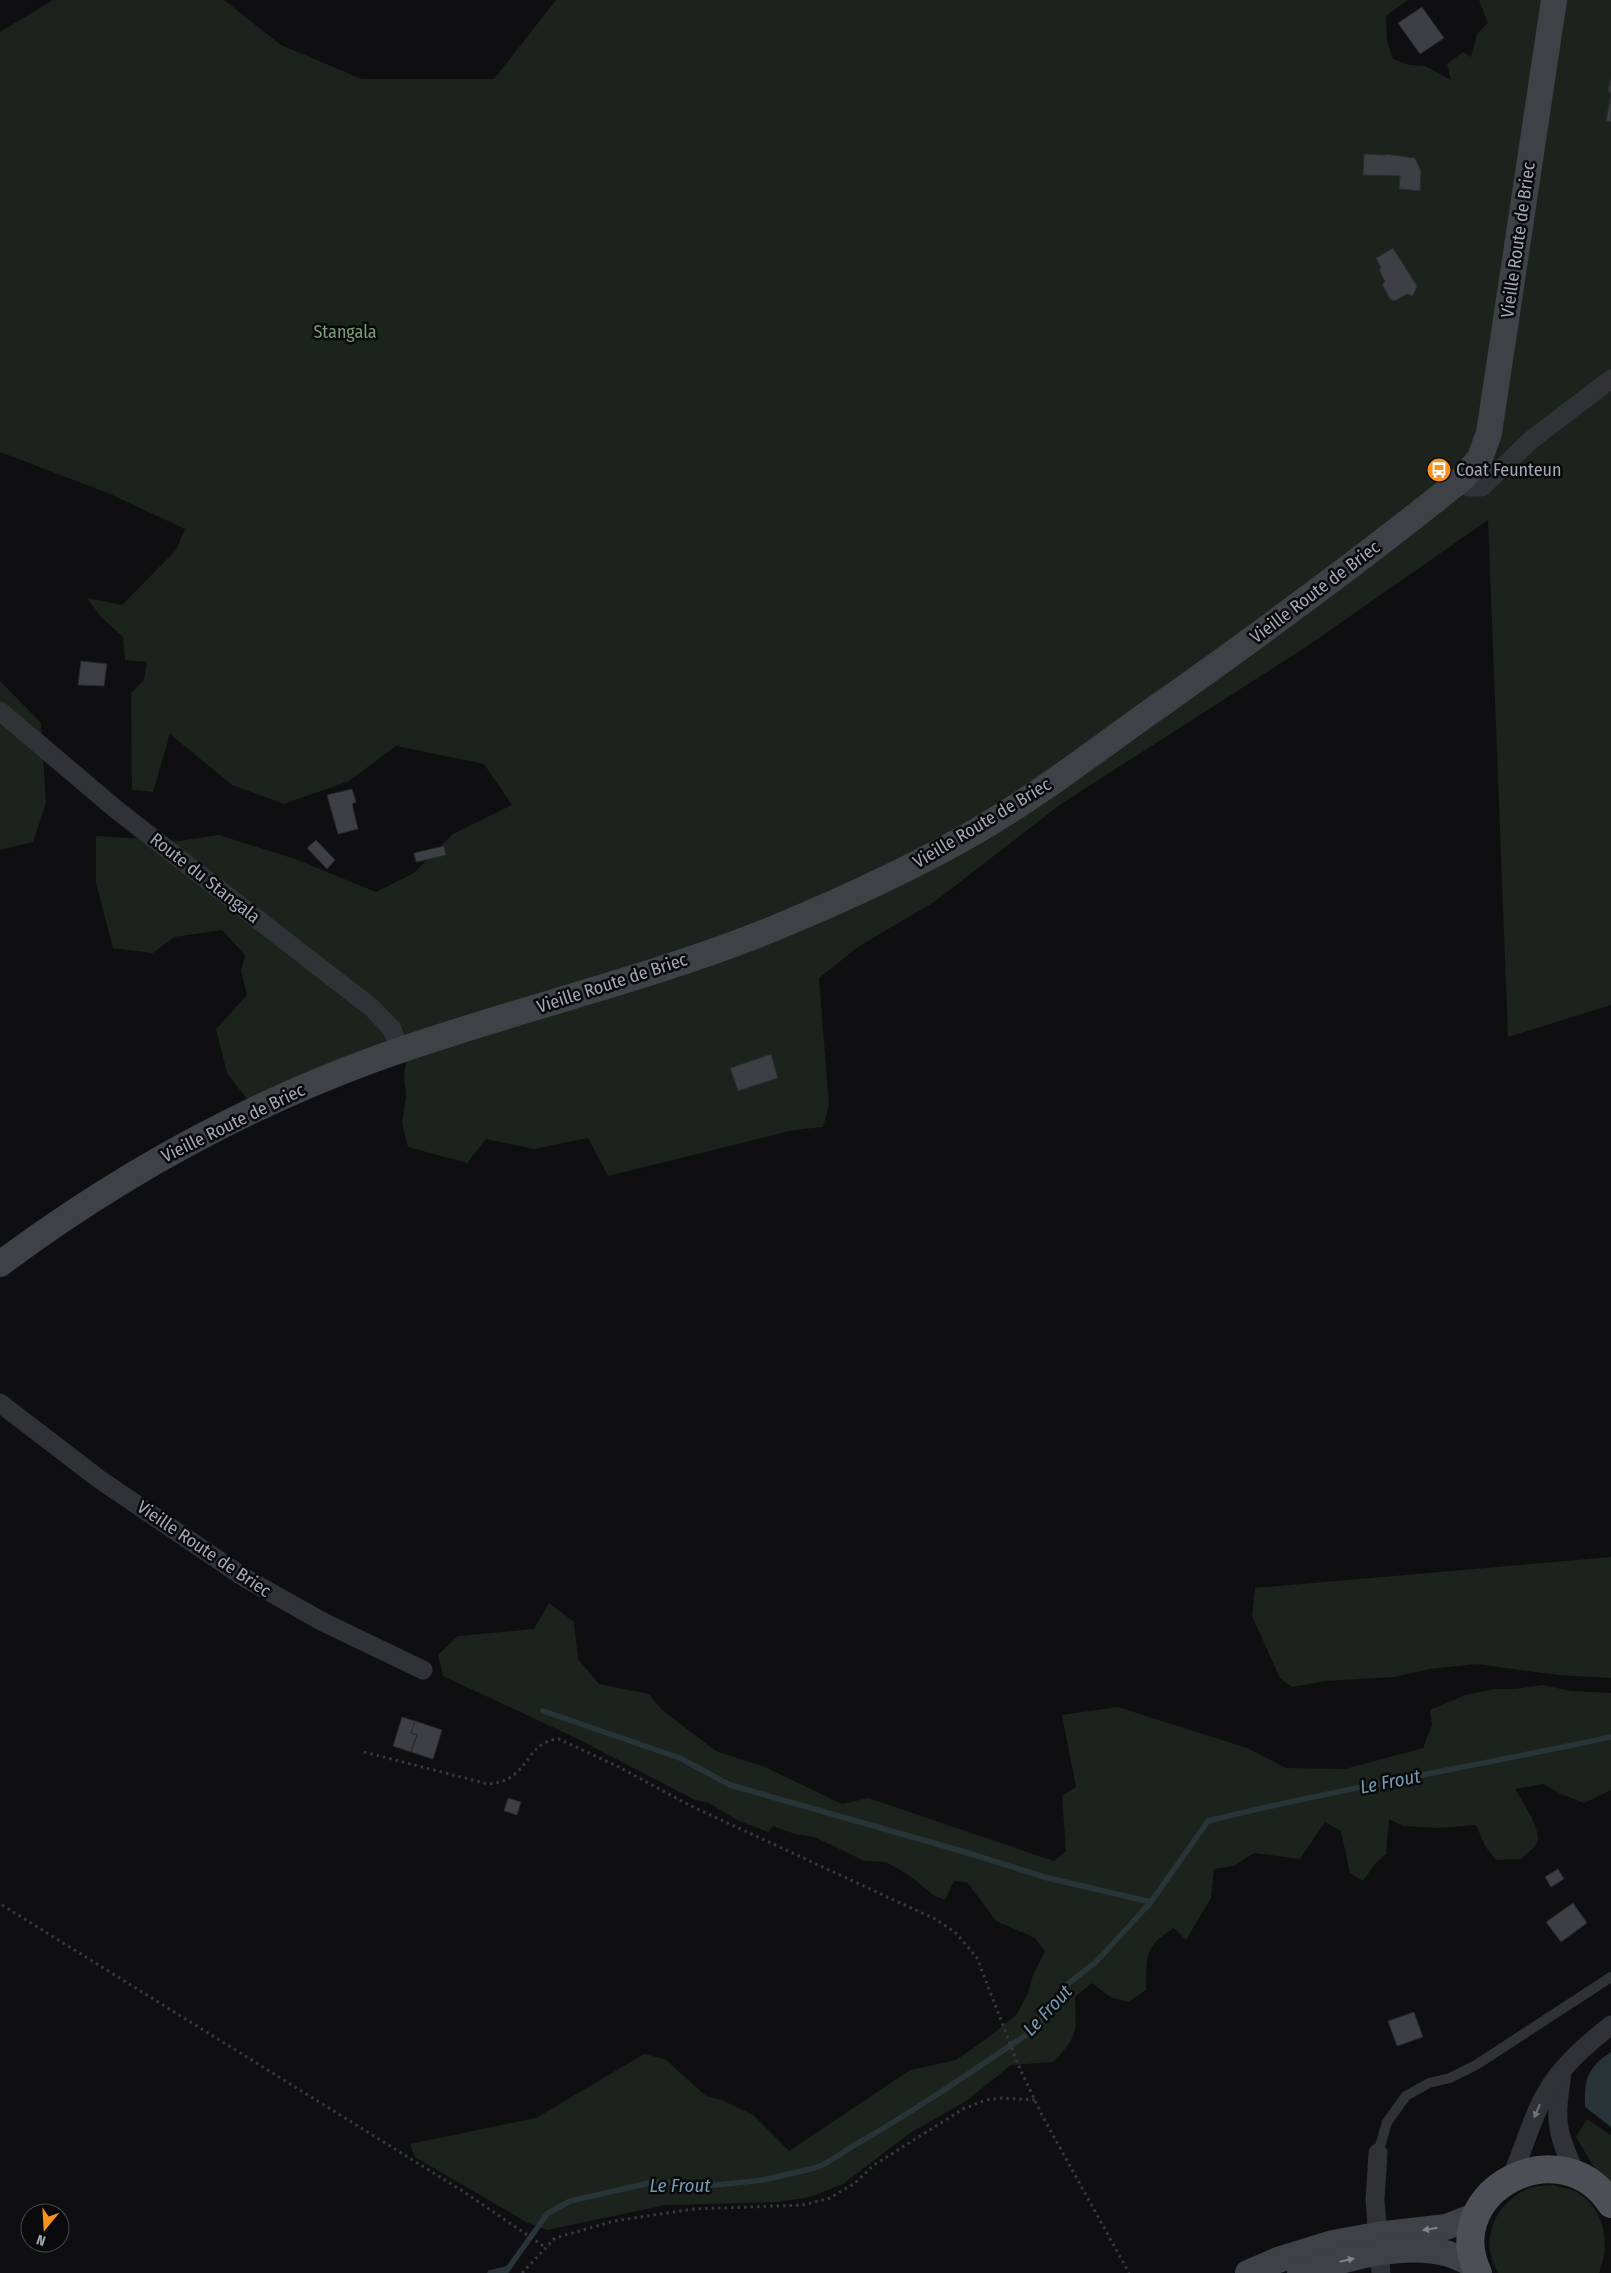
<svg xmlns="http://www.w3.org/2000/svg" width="1611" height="2273" font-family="'Fira Sans Condensed',sans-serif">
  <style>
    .green { fill: #1b231c }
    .water { fill: #293439 }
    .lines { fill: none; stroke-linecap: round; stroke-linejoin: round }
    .stream { stroke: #293439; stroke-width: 5.5 }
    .building { fill: #3e3f44; stroke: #292a2d }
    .path { stroke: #36393d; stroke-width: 3; stroke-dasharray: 2.5 4; stroke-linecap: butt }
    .lane { stroke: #303236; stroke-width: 10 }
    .street { stroke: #303236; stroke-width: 19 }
    .secondary { stroke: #3e4146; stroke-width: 26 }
    .primary { stroke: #4c4f55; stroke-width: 28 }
    .oneway { fill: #6e737a }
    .oneway2 { fill: #7e848c }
    .labels { text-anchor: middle; stroke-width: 5; stroke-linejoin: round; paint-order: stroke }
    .street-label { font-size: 18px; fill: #a0a8b2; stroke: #0a0a0c }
    .park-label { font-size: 18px; fill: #799e75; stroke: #0a0a0c }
    .poi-label { font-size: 18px; fill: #a0a8b2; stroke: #0a0a0c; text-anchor: start }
    .water-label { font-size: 19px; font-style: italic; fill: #749cb0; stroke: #0a0a0c }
  </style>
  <rect width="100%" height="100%" fill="#0f0f11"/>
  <g class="green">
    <polygon points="53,0 224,0 281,45 362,79 494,79 556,0 1408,0 1386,16 1387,41 1393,59 1409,65 1425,66 1451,80 1447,64 1463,52 1471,57 1477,34 1488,23 1479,0 1611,0 1611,1005 1508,1037 1488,520 1306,647 1061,804 934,902 858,947 819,978 829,1105 823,1127 794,1130 608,1176 588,1138 534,1149 486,1139 467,1163 408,1147 402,1123 406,1097 404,1075 410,1038 250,1103 227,1073 216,1029 247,995 241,971 245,955 222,930 174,937 153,953 113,948 96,883 96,836 179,841 219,835 295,859 376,892 414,873 453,834 512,805 484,764 396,746 349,781 284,804 232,785 170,734 153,792 132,790 131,693 144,680 147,662 125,660 123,637 101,617 87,598 122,605 176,550 185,529 108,493 0,452 0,32"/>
    <polygon points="0,681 41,723 46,803 33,842 0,850"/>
    <polygon points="1611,1557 1611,1678 1558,1675 1477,1664 1430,1669 1394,1677 1326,1681 1292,1687 1280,1678 1252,1616 1255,1588"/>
    <path d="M549 1603 574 1622 578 1659 599 1684 649 1694 662 1710 716 1751 765 1767 842 1804 868 1798 1054 1861 1066 1851 1062 1796 1076 1787 1062 1715 1118 1707 1247 1748 1286 1768 1345 1769 1423 1748 1432 1725 1430 1710 1465 1695 1495 1689H1516L1542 1685 1571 1691 1611 1693V1790L1584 1803 1561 1794 1543 1784 1515 1789C1521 1799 1542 1830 1537 1842 1535 1848 1526 1854 1521 1859L1496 1860 1485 1846 1476 1825 1440 1828 1403 1826 1389 1819 1386 1854 1375 1864 1363 1881 1350 1873 1341 1831 1325 1822 1300 1859 1254 1853 1234 1866 1214 1869 1211 1898 1186 1940 1174 1928C1143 1947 1147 1957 1146 1990L1128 2002 1110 1997 1092 1983 1075 1997C1076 2034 1079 2033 1054 2062L1011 2065 966 2101 910 2133 843 2184 810 2197 778 2202 666 2205 547 2230 528 2223 415 2157 410 2144 536 2118 644 2054 665 2059 706 2096 722 2100 753 2115 789 2151 910 2070 956 2060 989 2037 1017 2014 1028 1993 1033 1975 1045 1951 1035 1938 996 1921 967 1882 954 1881 945 1900 933 1895 909 1875 886 1862 864 1861 815 1837 795 1834 773 1826 768 1832 739 1821 709 1803 695 1800 578 1739 443 1676 438 1655 458 1636 534 1629Z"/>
    <polygon points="1587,2119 1611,2135 1611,2182 1599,2175 1576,2137"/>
    <path d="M1552 2185C1559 2187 1568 2188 1575 2191 1605 2208 1611 2243 1599 2273H1498C1479 2242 1494 2205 1525 2190 1533 2185 1543 2186 1552 2185Z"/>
  </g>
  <path class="water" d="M1611 2052V2127L1585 2107C1584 2079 1587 2068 1611 2052Z"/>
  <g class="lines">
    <g class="stream">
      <polyline points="543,1711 680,1758 730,1785 958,1850 1048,1878 1151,1902"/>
      <polyline points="490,2273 507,2269"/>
      <path d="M505 2273 547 2214 570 2201 654 2182 706 2186 763 2180 815 2168C831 2163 843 2151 858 2143 916 2110 971 2072 1026 2035L1040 2021 1052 2001 1070 1982 1096 1962 1151 1902 1208 1821C1341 1788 1477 1766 1611 1737"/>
    </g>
  </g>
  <g class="building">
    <polygon points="1422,7 1444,38 1420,54 1398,23"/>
    <polygon points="1610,80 1611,80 1611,122 1606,121 1611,93 1608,92"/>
    <polygon points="1364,154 1386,155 1386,154 1415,158 1421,171 1420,191 1399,189 1400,176 1363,175"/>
    <polygon points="1393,248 1417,286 1413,296 1407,294 1395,301 1390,299 1382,284 1385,282 1379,270 1381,268 1376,258"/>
    <polygon points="81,661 107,664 104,686 78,685"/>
    <polygon points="352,789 356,802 352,804 358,829 338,834 327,795"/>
    <polygon points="316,840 335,860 327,869 307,848"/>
    <polygon points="444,846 446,855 416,862 414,853"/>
    <polygon points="771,1054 778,1078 738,1091 730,1068"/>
    <polygon points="402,1717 415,1721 411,1733 417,1735 411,1752 393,1746"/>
    <polygon points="415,1721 442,1730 433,1759 411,1752 417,1735 411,1733"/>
    <polygon points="508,1798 521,1802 517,1815 504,1811"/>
    <polygon points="1558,1869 1564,1879 1551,1887 1545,1877"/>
    <polygon points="1573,1903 1587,1923 1561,1942 1546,1922"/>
    <polygon points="1414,2012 1423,2037 1397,2046 1388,2021"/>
  </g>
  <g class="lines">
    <g class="path">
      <path d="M364 1752 488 1784C531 1781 524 1741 559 1739L617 1766 691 1806 935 1919 955 1932 977 1958 1020 2069 1043 2117 1129 2273"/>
      <polyline points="2,1905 461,2190 545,2247"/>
      <polyline points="522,2273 555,2238 614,2221 694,2209 803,2205 830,2198 855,2183 874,2165 963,2109 986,2100 1002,2098 1035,2100"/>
    </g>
    <polyline class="lane" points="1378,2153 1387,2122 1406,2096 1429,2083 1450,2078 1476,2065 1611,1977"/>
    <g class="street">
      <polyline points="1463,478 1469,487 1482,487 1531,440 1611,379"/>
      <polyline points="0,711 118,811 372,1008 392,1029 400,1051"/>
      <polyline points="0,1403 99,1479 245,1578 323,1622 423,1670"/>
      <path d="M1562 2073C1555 2121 1555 2130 1576 2174"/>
      <polyline points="1378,2153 1375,2200 1381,2273"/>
      <path d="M1511 2177C1524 2150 1530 2121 1545 2095 1560 2067 1586 2045 1611 2025"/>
    </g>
    <g class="secondary">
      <path d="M0 1264C117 1177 238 1109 375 1059 507 1011 645 981 775 928 845 899 915 867 980 829 1043 792 1100 747 1160 705 1263 632 1365 557 1463 478L1480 458 1489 433 1554 0"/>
      <polyline points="1248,2273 1278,2260 1333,2243 1377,2235 1446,2227 1477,2215"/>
      <path d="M1300 2273C1344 2259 1403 2241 1449 2254 1458 2257 1466 2261 1474 2265"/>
    </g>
    <path class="primary" d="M1478 2273C1439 2191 1561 2127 1611 2204"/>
  </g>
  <defs><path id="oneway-solid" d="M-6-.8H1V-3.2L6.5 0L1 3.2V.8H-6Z" transform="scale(1.25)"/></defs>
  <use class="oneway" href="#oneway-solid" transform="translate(1537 2111) rotate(113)"/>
  <g class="oneway2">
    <use href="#oneway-solid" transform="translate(1430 2229) rotate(171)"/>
    <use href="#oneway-solid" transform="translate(1347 2260) rotate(-13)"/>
  </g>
  <defs>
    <symbol id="bus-disc" viewBox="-11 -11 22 22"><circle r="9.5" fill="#f8911f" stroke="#0a0a0c"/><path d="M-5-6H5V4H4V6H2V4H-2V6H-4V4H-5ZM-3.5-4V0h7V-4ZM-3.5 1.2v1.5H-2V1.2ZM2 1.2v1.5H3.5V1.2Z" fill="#fff"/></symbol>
  </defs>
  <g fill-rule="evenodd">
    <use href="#bus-disc" x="1425" y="456" width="28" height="28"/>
  </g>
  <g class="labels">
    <g class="street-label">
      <text transform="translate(1518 240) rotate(-82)" y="6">Vieille Route de Briec</text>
      <text transform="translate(1315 592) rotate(-37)" y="6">Vieille Route de Briec</text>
      <text transform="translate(982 823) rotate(-31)" y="6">Vieille Route de Briec</text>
      <text transform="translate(205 878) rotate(38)" y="6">Route du Stangala</text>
      <text transform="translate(612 983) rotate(-18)" y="6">Vieille Route de Briec</text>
      <text transform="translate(233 1123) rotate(-26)" y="6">Vieille Route de Briec</text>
      <text transform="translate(204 1549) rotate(34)" y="6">Vieille Route de Briec</text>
    </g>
    <g class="park-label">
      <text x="345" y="338">Stangala</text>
    </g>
    <g class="poi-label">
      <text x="1456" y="476">Coat Feunteun</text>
    </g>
    <g class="water-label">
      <text transform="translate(1390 1781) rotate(-11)" y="7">Le Frout</text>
      <text transform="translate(1047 2010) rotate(-47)" y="7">Le Frout</text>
      <text x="680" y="2192">Le Frout</text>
    </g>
  </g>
  <g transform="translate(45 2228) rotate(198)"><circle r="24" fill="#0a0a0c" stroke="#46494e"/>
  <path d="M0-4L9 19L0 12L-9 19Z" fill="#f8911f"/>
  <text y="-8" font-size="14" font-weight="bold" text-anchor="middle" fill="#a0a8b2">N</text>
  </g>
</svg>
